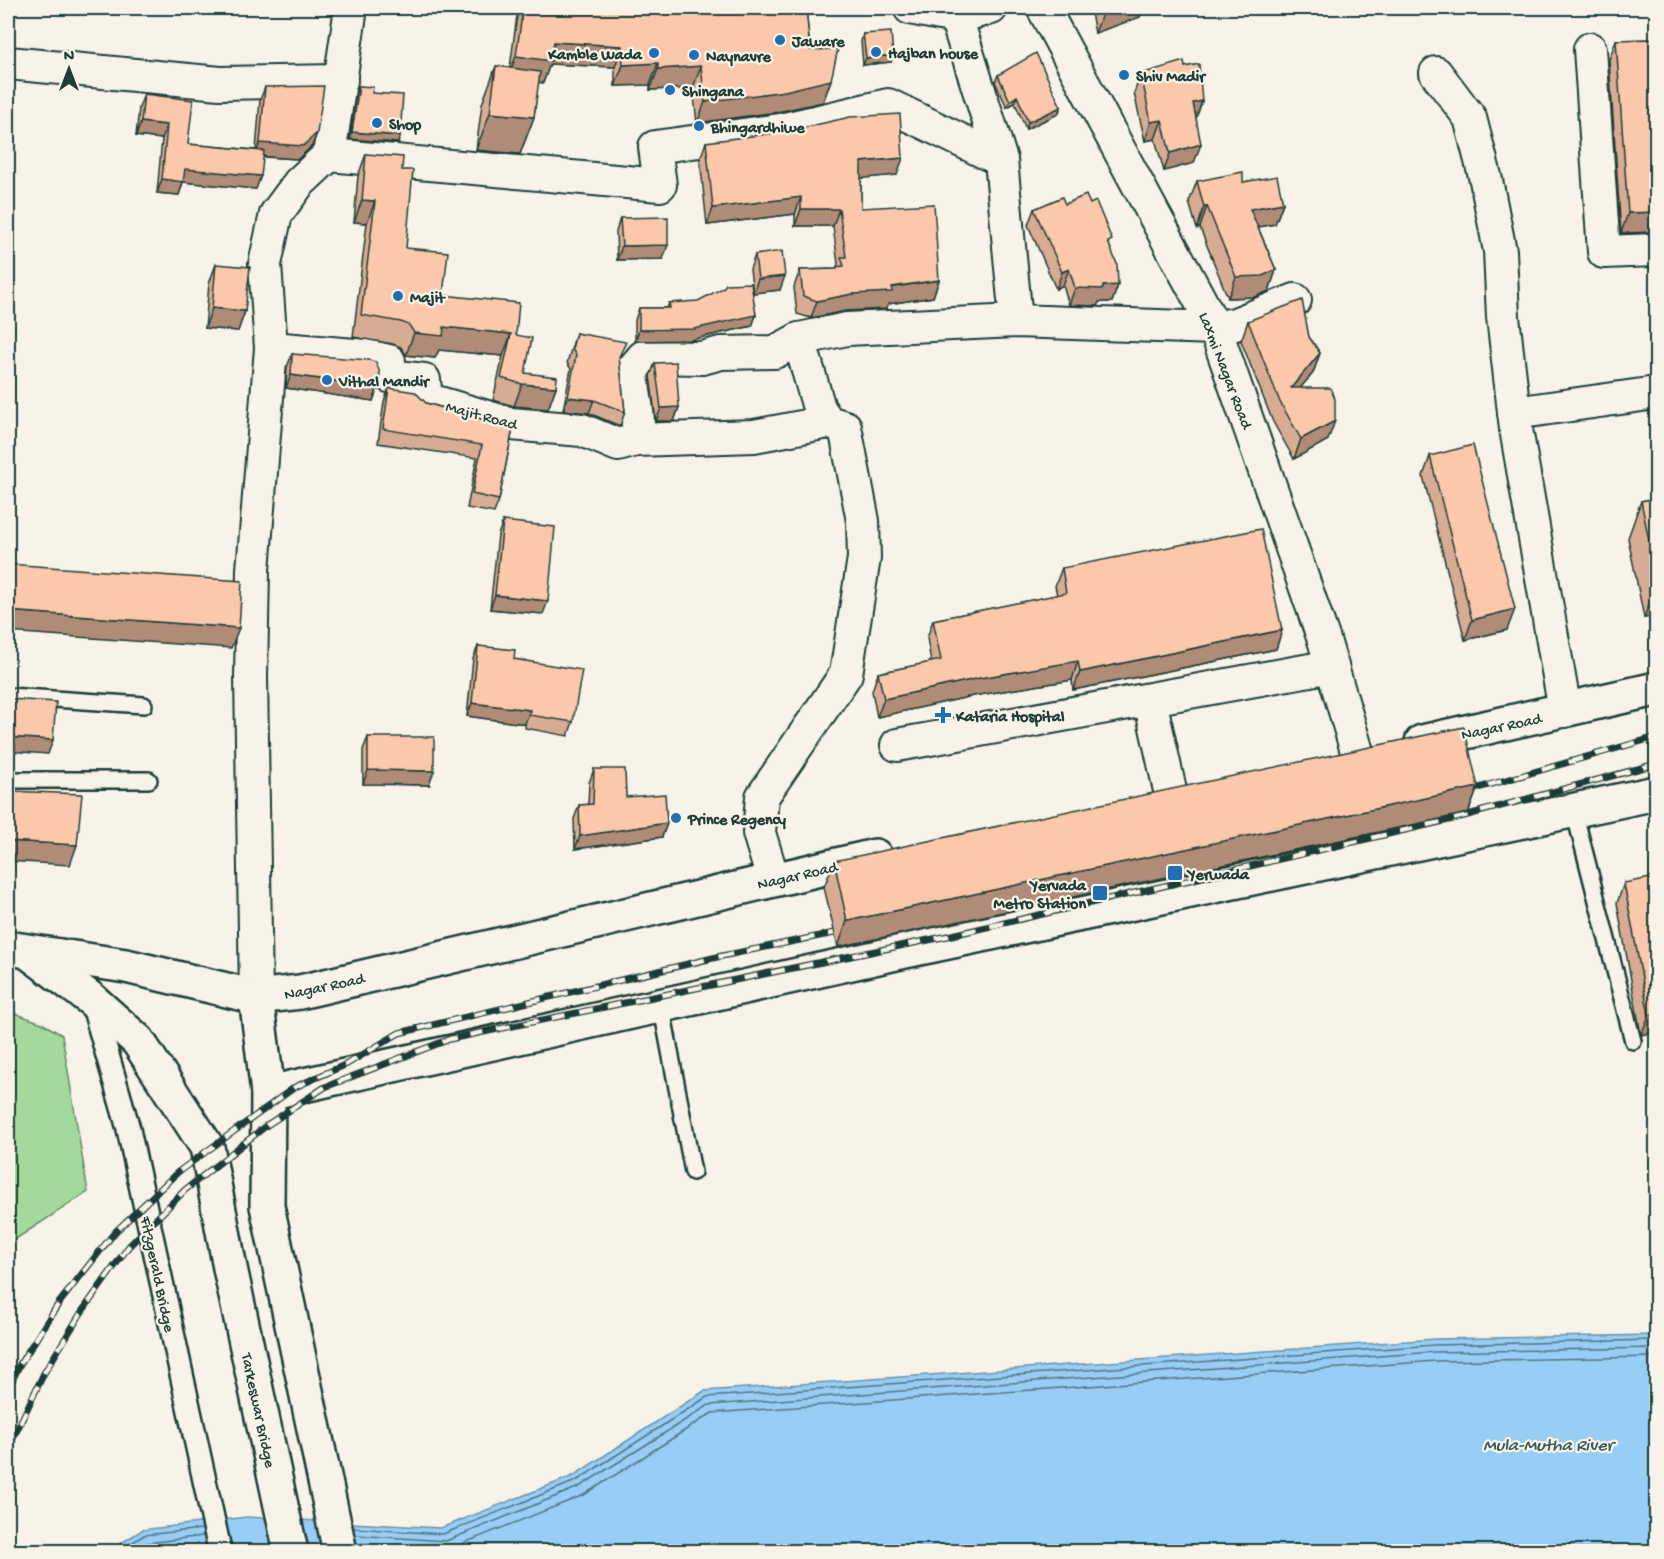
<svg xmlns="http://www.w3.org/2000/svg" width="1664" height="1559" font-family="'Gochi Hand',sans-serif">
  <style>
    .green { fill: #a3d99c; stroke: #618b68; stroke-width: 1.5 }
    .water { fill: #98cdf6; stroke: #6893a8; stroke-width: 1.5 }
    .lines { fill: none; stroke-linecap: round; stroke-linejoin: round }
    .shore { stroke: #4f7782; stroke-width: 1.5 }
    .service-casing { stroke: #1f3d34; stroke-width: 20 }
    .pedestrian-casing { stroke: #1f3d34; stroke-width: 27 }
    .minor-casing { stroke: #1f3d34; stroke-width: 36 }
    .trunk-casing { stroke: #1f3d34; stroke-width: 38 }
    .service { stroke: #f7f3e8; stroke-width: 15 }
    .pedestrian { stroke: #f7f3e8; stroke-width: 22 }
    .minor { stroke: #f7f3e8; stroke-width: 32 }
    .trunk { stroke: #f7f3e8; stroke-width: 33 }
    .rail-casing { stroke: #1f3d34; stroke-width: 7 }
    .rail { stroke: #f7f3e8; stroke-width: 4.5; stroke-dasharray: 14; stroke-linecap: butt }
    .wall { fill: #d8ac94; stroke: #1f3d34; stroke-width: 1.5 }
    .shaded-wall { fill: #b08c78; stroke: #1f3d34; stroke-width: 1.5 }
    .building { fill: #fbc8ac; stroke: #1f3d34; stroke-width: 1.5 }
    .poi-dot { fill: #1f6fb2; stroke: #f7f3e8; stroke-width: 2 }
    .labels { text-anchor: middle; stroke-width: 4.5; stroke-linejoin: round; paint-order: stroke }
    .poi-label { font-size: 16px; font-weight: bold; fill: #1f3d34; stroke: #f7f3e8; text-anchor: start }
    .street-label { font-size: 16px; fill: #1f3d34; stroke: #f7f3e8 }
    .water-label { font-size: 18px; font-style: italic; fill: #375a5b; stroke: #f7f3e8 }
  </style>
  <rect width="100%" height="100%" fill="#f7f3e8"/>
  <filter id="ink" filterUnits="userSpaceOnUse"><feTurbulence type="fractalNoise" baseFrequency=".0167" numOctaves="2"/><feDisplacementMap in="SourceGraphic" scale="12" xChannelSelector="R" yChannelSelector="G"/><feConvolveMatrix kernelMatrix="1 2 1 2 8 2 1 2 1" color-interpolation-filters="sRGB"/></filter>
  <g filter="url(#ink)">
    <polygon class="green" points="8,1011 42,1023 62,1035 88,1192 8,1244"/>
    <polygon class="water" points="1656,1335 1656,1551 107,1552 142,1530 247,1517 441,1528 573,1476 704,1391 1435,1339"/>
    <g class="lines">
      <g class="shore">
        <polyline points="353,1528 443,1534 576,1481 707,1397 1435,1345 1656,1340"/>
        <polyline points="355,1535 446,1541 579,1487 709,1405 1435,1352 1656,1348"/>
        <polyline points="357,1544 449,1549 584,1495 712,1413 1436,1361 1656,1357"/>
        <polyline points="118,1552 144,1535 202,1529"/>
        <polyline points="132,1552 147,1543 203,1536"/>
      </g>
      <defs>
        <g id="service">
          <polyline points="8,696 144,705"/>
          <polyline points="8,780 149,780"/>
          <polyline points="1574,811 1633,1041"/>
          <polyline points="661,1004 693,1172"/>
        </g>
        <polyline id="pedestrian" points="92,1001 128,1127 220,1552"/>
        <g id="minor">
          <polyline points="910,8 956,17 991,8"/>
          <polyline points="1043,8 1215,328 1324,640 1358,755"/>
          <polyline points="956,17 1001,160 1016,321"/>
          <polyline points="1590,49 1604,252 1656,250"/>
          <polyline points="8,63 220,83 341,81"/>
          <polyline points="1436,73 1470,118 1486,180 1500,251 1503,317 1516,429 1565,711"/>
          <polyline points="329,155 660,185 655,147 780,130 888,105 1001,160"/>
          <polyline points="271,348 367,356 389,361 389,376 424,380 426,399 511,424 582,430 618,445 636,440 754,436 828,422"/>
          <polyline points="1514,413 1656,393"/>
          <path d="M636 440C642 417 632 393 632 370L643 357 702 358 721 353 775 352 799 339 847 329 1016 321 1215 328 1235 324 1295 300"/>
          <polyline points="1150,700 1171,795"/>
          <polyline points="897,745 1332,666"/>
          <polyline points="773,879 759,833 762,797 846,674 864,558 863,521 845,427 828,422 819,408 799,339"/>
          <polyline points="256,997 251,676 253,570 271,348 265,264 276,214 299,183 329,155 351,8"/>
        </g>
        <g id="trunk">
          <polyline points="1422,742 1656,689"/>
          <polyline points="8,948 126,966 256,997 300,992 875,856"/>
          <polyline points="31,954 91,999 138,1041 207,1147 230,1268 291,1552"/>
          <polyline points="256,997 268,1093"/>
          <polyline points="340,1552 267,1206 268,1093 901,952 1656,793"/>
        </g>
      </defs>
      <use href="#service" class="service-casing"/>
      <use href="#pedestrian" class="pedestrian-casing"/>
      <use href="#minor" class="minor-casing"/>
      <use href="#trunk" class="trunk-casing"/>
      <use href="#service" class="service"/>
      <use href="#pedestrian" class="pedestrian"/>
      <use href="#minor" class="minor"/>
      <use href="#trunk" class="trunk"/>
      <defs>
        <g id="rail">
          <polyline points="1461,793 1656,737"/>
          <polyline points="8,1389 20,1364 59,1303 115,1232 178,1172 295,1087 347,1064 399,1033 717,957 849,930"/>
          <polyline points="8,1449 44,1373 81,1313 129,1246 185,1190 267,1125 325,1087 450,1039 948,936 1453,819 1656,764"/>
        </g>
      </defs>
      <use href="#rail" class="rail-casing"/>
      <use href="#rail" class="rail"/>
    </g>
    <g class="wall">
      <polygon points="518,8 806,8 810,50 831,80 823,102 777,112 697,123 693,88 650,90 650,85 615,86 615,67 550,64 543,83 538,82 534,117 520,154 476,150 482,104 496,66 510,68"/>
      <polygon points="1090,8 1143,8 1140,17 1095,33"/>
      <polygon points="863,34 891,62 863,65 861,41"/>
      <polygon points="1656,39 1656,232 1621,233 1609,60 1616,40"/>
      <polygon points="1185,67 1202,101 1196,118 1194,163 1164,171 1155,139 1145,141 1134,93 1141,74"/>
      <polygon points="998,75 1061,107 1058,114 1026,129 1015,103 1007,107 995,82"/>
      <polygon points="359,86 372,93 400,136 398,143 350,139 356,93"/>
      <polygon points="265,87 317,133 312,146 298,159 263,157 256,189 183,182 179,195 157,193 162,139 136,136 139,108 144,94 188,144 256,150 260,100"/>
      <polygon points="706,142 897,175 861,178 861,208 939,280 933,297 888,304 886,309 846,311 811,318 797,314 794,287 800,270 836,269 838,264 833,226 795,226 795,214 707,225 700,159"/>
      <polygon points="366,154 402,170 406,248 443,295 516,335 525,373 556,387 548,409 514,406 493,400 503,356 439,350 435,358 406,355 401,347 393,344 353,337 367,223 354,222 358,176"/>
      <polygon points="1197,181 1243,182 1283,203 1275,224 1258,227 1276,270 1269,291 1254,297 1228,298 1200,228 1197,229 1189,202"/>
      <polygon points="1034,209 1110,247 1118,285 1112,302 1099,302 1097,306 1069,305 1063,285 1056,289 1028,225"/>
      <polygon points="620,218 663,259 617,260 616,232"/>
      <polygon points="755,255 780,290 753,293 750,269"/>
      <polygon points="216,264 245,311 238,331 205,328 209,284"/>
      <polygon points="669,303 756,315 752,326 690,340 635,341 635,320 639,308 667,308"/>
      <polygon points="1248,321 1309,337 1320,353 1313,373 1300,388 1328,440 1294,459 1273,422 1241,341"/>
      <polygon points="576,333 619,359 625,412 620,426 589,413 563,410 571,369 567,363"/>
      <polygon points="292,354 378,387 373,401 286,388 287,367"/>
      <polygon points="655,363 679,407 674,421 656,421 650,376"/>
      <polygon points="389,388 426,403 513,428 499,500 494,513 467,508 477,458 378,443 384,402"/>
      <polygon points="1430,456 1507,630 1465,640 1423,476"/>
      <polygon points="1656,498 1656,616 1644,618 1628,538 1641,501"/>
      <polygon points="503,521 543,614 490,609 498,535"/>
      <polygon points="1062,568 1282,630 1276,649 1073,690 1072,680 973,696 877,717 872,691 878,673 931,662 927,638 933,620 1057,595 1055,586"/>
      <polygon points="478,646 573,722 568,736 525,728 525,724 467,716 473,659"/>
      <polygon points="368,737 429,785 363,784 363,750"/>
      <polygon points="594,769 626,797 667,823 662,837 575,849 574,819 579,805 588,805 589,783"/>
      <polygon points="1478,787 1468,813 838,947 824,887 834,861"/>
      <polygon points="1624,883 1656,1032 1641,1035 1617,903"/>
    </g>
    <g class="shaded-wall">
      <polygon points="1120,8 1143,8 1140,17 1095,33 1102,14"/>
      <polygon points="554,42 622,46 615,67 550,64 543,83 508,78 516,56"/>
      <polygon points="893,55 891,62 863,65 866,58"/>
      <polygon points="658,63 650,85 615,86 623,65"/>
      <polygon points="701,66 693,88 650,90 658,69"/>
      <polygon points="831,80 823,102 777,112 697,123 705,102"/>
      <polygon points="1017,96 1015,103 1007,107 1010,101"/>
      <polygon points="1202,101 1196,119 1193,103"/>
      <polygon points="1061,107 1058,114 1026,129 1028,122"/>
      <polygon points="490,113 534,117 520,154 476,150"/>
      <polygon points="1162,120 1155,139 1145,141 1151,122"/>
      <polygon points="141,122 167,125 162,139 136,136"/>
      <polygon points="352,132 400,136 398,143 350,139"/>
      <polygon points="317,133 312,146 298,159 255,156 260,143"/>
      <polygon points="1201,144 1194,163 1164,171 1170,153"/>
      <polygon points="903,158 897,175 855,179 861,162"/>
      <polygon points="185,169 261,176 256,189 183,182 179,195 157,193 162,179"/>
      <polygon points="801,197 795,214 707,225 713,208"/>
      <polygon points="362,200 375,201 367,223 354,222"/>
      <polygon points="1283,203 1275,224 1242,230 1250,209"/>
      <polygon points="1207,206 1200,228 1197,229 1204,207"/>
      <polygon points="801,209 839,209 833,226 795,226"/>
      <polygon points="1656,212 1656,229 1655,232 1621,233 1628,213"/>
      <polygon points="668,245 663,259 617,260 622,246"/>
      <polygon points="1069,269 1063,285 1056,289 1062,272"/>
      <polygon points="1276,270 1269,291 1254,297 1228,298 1236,277"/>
      <polygon points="785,276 780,290 753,293 758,279"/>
      <polygon points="939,280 933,297 888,304 886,309 846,311 811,318 817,301 852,294"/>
      <polygon points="1118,285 1112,302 1099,302 1097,306 1069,305 1075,288"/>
      <polygon points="212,308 245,311 238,331 205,328"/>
      <polygon points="756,315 752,326 690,340 635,341 639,330"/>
      <polygon points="444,327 511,334 503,356 439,350 435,358 406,355 414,333"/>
      <polygon points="1320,353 1313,373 1284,407 1291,388"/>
      <polygon points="291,375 378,387 373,401 286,388"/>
      <polygon points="522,384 556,387 548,409 514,406"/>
      <polygon points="568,397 594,400 589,413 563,410"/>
      <polygon points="679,407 674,421 656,421 661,408"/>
      <polygon points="1335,421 1328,440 1294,459 1301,439"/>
      <polygon points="1656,584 1656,616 1644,618"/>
      <polygon points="495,595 548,601 543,614 490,609"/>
      <polygon points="1515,609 1507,630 1465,640 1472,620"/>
      <polygon points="8,611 239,628 231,648 8,632"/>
      <polygon points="1282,630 1276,649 1073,690 1080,672"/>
      <polygon points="1078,661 1072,680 973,696 877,717 884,699 980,678"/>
      <polygon points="472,703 530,710 525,724 467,716"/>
      <polygon points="8,737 53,740 48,754 8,751"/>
      <polygon points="368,770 434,771 429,785 363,784"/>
      <polygon points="1478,787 1468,813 838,947 847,921"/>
      <polygon points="667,823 662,837 575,849 580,836"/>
      <polygon points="8,841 77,845 70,865 8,861"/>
      <polygon points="1656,1013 1656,1032 1641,1035 1649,1015"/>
    </g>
    <g class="building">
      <polygon points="523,8 806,8 810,50 838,49 831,80 785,91 705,102 701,66 658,69 658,63 623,65 622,46 554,42 551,61 516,56"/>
      <polygon points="1101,8 1120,8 1102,14"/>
      <polygon points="891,32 893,55 866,58 863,34"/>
      <polygon points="1656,39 1656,212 1628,213 1616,40"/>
      <polygon points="1036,53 1061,107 1028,122 1017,96 1010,101 998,75"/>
      <polygon points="1184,61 1185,67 1199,64 1202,101 1193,103 1201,144 1170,153 1162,120 1151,122 1141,74"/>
      <polygon points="496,66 540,72 534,117 490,113"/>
      <polygon points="324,86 317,133 303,146 260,143 265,87"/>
      <polygon points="359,86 373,87 372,93 403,95 400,136 352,132"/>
      <polygon points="144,94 193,100 188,144 264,151 261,176 185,169 183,182 162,179 167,125 141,122"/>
      <polygon points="900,114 903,158 861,162 861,208 934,204 939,280 892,287 892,292 852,294 817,301 803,296 800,270 837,269 837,267 844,266 841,257 846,257 839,209 801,209 801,197 713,208 706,142 789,131 850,117"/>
      <polygon points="366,154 403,157 402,170 413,170 406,248 448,252 443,295 519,303 516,335 532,338 525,373 557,377 556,387 522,384 501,378 511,334 444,327 443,336 414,333 409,325 401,322 361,315 375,201 362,200"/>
      <polygon points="1243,172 1243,182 1277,176 1283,203 1250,209 1276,270 1262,276 1236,277 1207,206 1204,207 1197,181"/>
      <polygon points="1086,195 1090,204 1096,201 1112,240 1108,242 1117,264 1118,285 1103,286 1103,289 1075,288 1069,269 1062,272 1034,209 1062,197 1065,204"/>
      <polygon points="668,217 668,245 622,246 620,218"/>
      <polygon points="782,251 785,276 758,279 755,255"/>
      <polygon points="216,264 250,267 245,311 212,308"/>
      <polygon points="751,283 756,315 694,329 639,330 639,308 670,308 669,303 698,301 723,288 726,284"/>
      <polygon points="1302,300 1309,337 1320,353 1291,388 1330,388 1335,399 1335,421 1301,439 1280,402 1248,321"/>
      <polygon points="576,333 626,342 619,357 625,412 594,400 568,397 576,355 572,349"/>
      <polygon points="292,354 369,360 376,362 380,373 378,387 291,375"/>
      <polygon points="676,362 679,407 661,408 655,363"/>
      <polygon points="389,388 415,392 426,403 513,428 499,500 472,494 482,445 383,429"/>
      <polygon points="1473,445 1515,609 1472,620 1430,456"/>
      <polygon points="1656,498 1656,575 1641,501"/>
      <polygon points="503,521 555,527 548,601 495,595"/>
      <polygon points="1261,529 1282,630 1080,672 1078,661 980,678 884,699 878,673 941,660 933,620 1066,593 1062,568"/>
      <polygon points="8,564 242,581 239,628 8,611"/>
      <polygon points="478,646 515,650 514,659 582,670 573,722 529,715 530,710 472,703"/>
      <polygon points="8,699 56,702 53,740 8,737"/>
      <polygon points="1464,727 1478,787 847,921 834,861"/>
      <polygon points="368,737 434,737 434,771 368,770"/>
      <polygon points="594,769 625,769 626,797 665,794 667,823 580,836 579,805 593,804"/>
      <polygon points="8,791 82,794 77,845 8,841"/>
      <polygon points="1656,877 1656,1013 1649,1015 1624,883"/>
    </g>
  </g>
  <g class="poi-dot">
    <circle cx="780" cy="40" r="6"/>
    <circle cx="876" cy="52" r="6"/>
    <circle cx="654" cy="53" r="6"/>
    <circle cx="694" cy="55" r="6"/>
    <circle cx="1124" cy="75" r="6"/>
    <circle cx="670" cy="90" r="6"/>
    <circle cx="377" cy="123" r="6"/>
    <circle cx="699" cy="126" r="6"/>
    <circle cx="398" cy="296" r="6"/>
    <circle cx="327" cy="380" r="6"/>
    <path d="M940 706h6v6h6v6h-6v6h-6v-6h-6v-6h6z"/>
    <circle cx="676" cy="818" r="6"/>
    <rect x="1167" y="865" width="16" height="16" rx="3"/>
    <rect x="1092" y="885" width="16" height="16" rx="3"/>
  </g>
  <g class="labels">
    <g class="poi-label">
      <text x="792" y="46">Jaware</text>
      <text x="888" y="58">Hajban house</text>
      <text x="642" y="59" text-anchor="end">Kamble Wada</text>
      <text x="706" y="61">Naynavre</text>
      <text x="1136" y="81">Shiv Madir</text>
      <text x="682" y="96">Shingana</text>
      <text x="389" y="129">Shop</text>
      <text x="711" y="132">Bhingardhiwe</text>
      <text x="410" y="302">Majit</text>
      <text x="339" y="386">Vithal Mandir</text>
      <text x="956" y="721">Kataria Hospital</text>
      <text x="688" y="824">Prince Regency</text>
      <text x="1188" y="879">Yerwada</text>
      <text x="1086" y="890" text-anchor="end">Yervada<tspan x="1086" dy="18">Metro Station</tspan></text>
    </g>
    <g class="street-label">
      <text transform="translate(1227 370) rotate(69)" y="6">Laxmi Nagar Road</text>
      <text transform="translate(482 414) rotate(15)" y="6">Majit Road</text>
      <text transform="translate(1501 725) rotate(-12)" y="6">Nagar Road</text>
      <text transform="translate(797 874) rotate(-13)" y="6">Nagar Road</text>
      <text transform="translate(324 985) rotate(-12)" y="6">Nagar Road</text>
      <text transform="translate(159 1274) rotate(78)" y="6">Fitzgerald Bridge</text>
      <text transform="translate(260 1410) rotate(78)" y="6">Tarkeswar Bridge</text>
    </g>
    <g class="water-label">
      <text x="1548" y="1450">Mula-Mutha River</text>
    </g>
  </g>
  <rect width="1664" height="1559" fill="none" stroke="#f7f3e8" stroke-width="30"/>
  <rect x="15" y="15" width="1634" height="1529" fill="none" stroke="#1f3d34" stroke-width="2" filter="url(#ink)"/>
  <g transform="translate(69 69)" stroke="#f7f3e8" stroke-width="4.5" paint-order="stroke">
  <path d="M0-4.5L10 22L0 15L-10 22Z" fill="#1f3d34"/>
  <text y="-9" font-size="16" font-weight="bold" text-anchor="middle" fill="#1f3d34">N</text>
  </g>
</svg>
